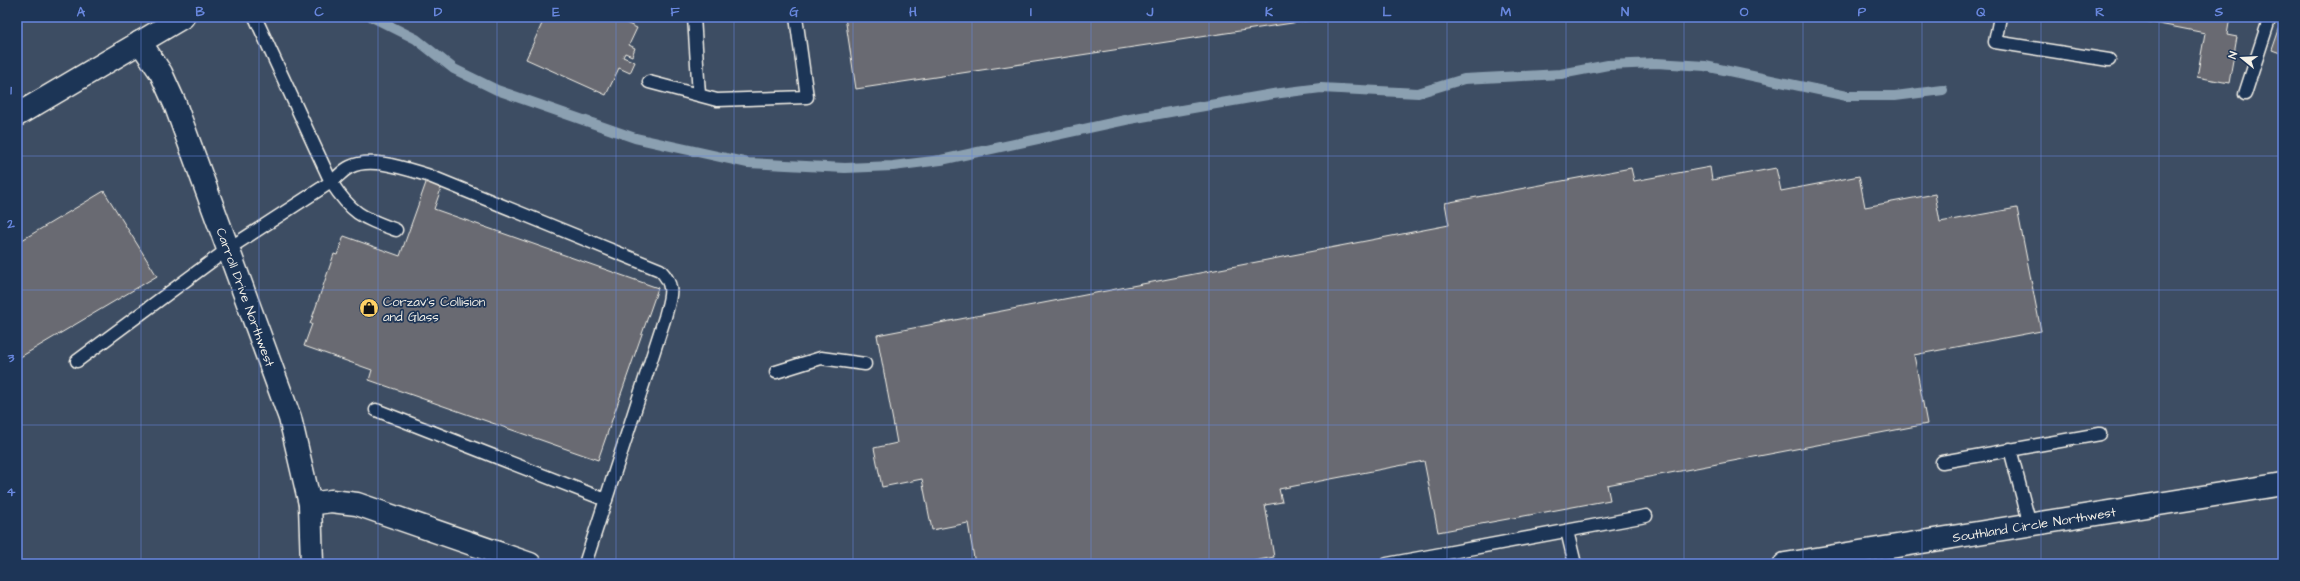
<svg xmlns="http://www.w3.org/2000/svg" width="2300" height="581" font-family="'Architects Daughter',sans-serif">
  <style>
    .built { fill: #3e4d63 }
    .lines { fill: none; stroke-linecap: round; stroke-linejoin: round }
    .stream { stroke: #8ba0b1; stroke-width: 10 }
    .building { fill: #696b72; stroke: #f4f1e8 }
    .lane-casing { stroke: #f4f1e8; stroke-width: 15 }
    .street-casing { stroke: #f4f1e8; stroke-width: 25 }
    .secondary-casing { stroke: #f4f1e8; stroke-width: 25 }
    .lane { stroke: #1d3557; stroke-width: 12 }
    .street { stroke: #1d3557; stroke-width: 22 }
    .secondary { stroke: #1d3557; stroke-width: 22 }
    .grid { fill: none; stroke: #6887de; stroke-width: 1; stroke-opacity: 0.55 }
    .labels { text-anchor: middle; stroke-width: 3.5; stroke-linejoin: round; paint-order: stroke }
    .street-label { font-size: 13px; fill: #f4f1e8; stroke: #1d3557 }
    .poi-label { font-size: 13px; fill: #f4f1e8; stroke: #1d3557; text-anchor: start }
    .neatline { fill: none; stroke: #6887de; stroke-width: 1.5 }
    .grid-label { font-size: 13px; text-anchor: middle; font-weight: bold; fill: #6887de }
  </style>
  <rect width="100%" height="100%" fill="#2c405c"/>
  <filter id="ink" filterUnits="userSpaceOnUse"><feTurbulence type="fractalNoise" baseFrequency=".025" numOctaves="2"/><feDisplacementMap in="SourceGraphic" scale="8" xChannelSelector="R" yChannelSelector="G"/><feConvolveMatrix kernelMatrix="1 2 1 2 8 2 1 2 1" color-interpolation-filters="sRGB"/></filter>
  <g filter="url(#ink)">
    <rect class="built" x="17" y="17" width="2266" height="547"/>
    <g class="lines">
      <polyline class="stream" points="372,17 416,39 454,69 497,90 635,138 748,163 845,168 893,166 941,160 1130,119 1273,94 1321,88 1418,93 1464,79 1561,74 1608,65 1656,63 1705,66 1847,96 1895,96 1943,90"/>
    </g>
    <g class="building">
      <polygon points="545,17 613,17 637,28 629,45 635,48 632,56 625,53 623,57 635,62 630,73 619,68 606,95 526,59"/>
      <polygon points="845,17 1332,17 856,89"/>
      <polygon points="2124,17 2230,17 2227,35 2237,37 2229,83 2197,77 2205,33"/>
      <polygon points="2283,18 2283,54 2272,50"/>
      <polygon points="1710,167 1712,180 1776,168 1781,191 1859,176 1865,207 1935,194 1940,222 2017,208 2041,331 1914,355 1927,424 1607,485 1610,500 1438,532 1424,461 1279,489 1282,502 1265,505 1274,557 1238,564 975,564 968,523 932,530 922,479 882,487 874,448 897,443 877,335 1449,225 1445,203 1631,168 1634,181"/>
      <polygon points="427,180 442,186 434,209 658,288 598,460 369,380 372,370 304,346 312,324 310,324 334,254 337,255 344,236 400,256"/>
      <polygon points="104,191 157,276 17,359 17,243"/>
    </g>
    <g class="lines">
      <defs>
        <g id="lane">
          <polyline points="694,17 699,95"/>
          <polyline points="2000,17 1995,42 2109,60"/>
          <polyline points="649,82 717,100 807,97 796,17"/>
          <polyline points="2245,94 2270,17"/>
          <path d="M396 230C361 217 352 214 331 182 337 178 343 170 350 167 371 156 406 169 427 175L660 270C676 286 670 297 665 317L585 564"/>
          <polyline points="77,361 228,249 331,182 255,17"/>
          <polyline points="776,372 821,358 865,364"/>
          <polyline points="376,410 606,500"/>
          <polyline points="2010,449 2030,525"/>
          <polyline points="1942,462 2100,434"/>
          <polyline points="1567,531 1575,564"/>
          <polyline points="1387,564 1646,516"/>
        </g>
        <g id="street">
          <polyline points="140,42 161,73 175,104 290,418 310,504 312,564"/>
          <polyline points="310,504 331,501 357,504 530,564"/>
          <polyline points="1785,564 2283,484"/>
        </g>
        <polyline id="secondary" points="17,115 183,17"/>
      </defs>
      <use href="#lane" class="lane-casing"/>
      <use href="#street" class="street-casing"/>
      <use href="#secondary" class="secondary-casing"/>
      <use href="#lane" class="lane"/>
      <use href="#street" class="street"/>
      <use href="#secondary" class="secondary"/>
    </g>
  </g>
  <path class="grid" d="M141 17V564M259 17V564M378 17V564M497 17V564M616 17V564M734 17V564M853 17V564M972 17V564M1091 17V564M1209 17V564M1328 17V564M1447 17V564M1566 17V564M1684 17V564M1803 17V564M1922 17V564M2041 17V564M2159 17V564M17 156H2283M17 290H2283M17 425H2283"/>
  <defs>
    <symbol id="shop-disc" viewBox="-11 -11 22 22"><circle r="9.5" fill="#ffd166" stroke="#1d3557"/><path d="M-5-2.5h2.3a2.7 3.5 0 0 1 5.4 0H5L5.5 6h-11ZM-1.5-2.5h3a1.5 2.3 0 0 0-3 0Z" fill="#111"/></symbol>
  </defs>
  <g fill-rule="evenodd">
    <use href="#shop-disc" x="358" y="297" width="22" height="22"/>
  </g>
  <g class="labels">
    <g class="street-label">
      <text transform="translate(246 297) rotate(70)" y="5">Carroll Drive Northwest</text>
      <text transform="translate(2034 524) rotate(-9)" y="5">Southland Circle Northwest</text>
    </g>
    <g class="poi-label">
      <text x="383" y="306">Corzav's Collision<tspan x="383" dy="15">and Glass</tspan></text>
    </g>
  </g>
  <rect width="2300" height="581" fill="none" stroke="#1d3557" stroke-width="44"/>
  <g transform="translate(2242 58) rotate(288)" stroke="#1d3557" stroke-width="3" paint-order="stroke">
  <path d="M0-3L7 15L0 10L-7 15Z" fill="#f4f1e8"/>
  <text y="-6" font-size="11" font-weight="bold" text-anchor="middle" fill="#f4f1e8">N</text>
  </g>
  <rect x="22" y="22" width="2256" height="537" class="neatline"/>
  <g class="grid-label">
    <text x="81" y="16">A</text>
    <text x="200" y="16">B</text>
    <text x="319" y="16">C</text>
    <text x="438" y="16">D</text>
    <text x="556" y="16">E</text>
    <text x="675" y="16">F</text>
    <text x="794" y="16">G</text>
    <text x="913" y="16">H</text>
    <text x="1031" y="16">I</text>
    <text x="1150" y="16">J</text>
    <text x="1269" y="16">K</text>
    <text x="1387" y="16">L</text>
    <text x="1506" y="16">M</text>
    <text x="1625" y="16">N</text>
    <text x="1744" y="16">O</text>
    <text x="1862" y="16">P</text>
    <text x="1981" y="16">Q</text>
    <text x="2100" y="16">R</text>
    <text x="2219" y="16">S</text>
    <text x="11" y="94">1</text>
    <text x="11" y="228">2</text>
    <text x="11" y="362">3</text>
    <text x="11" y="496">4</text>
  </g>
</svg>
